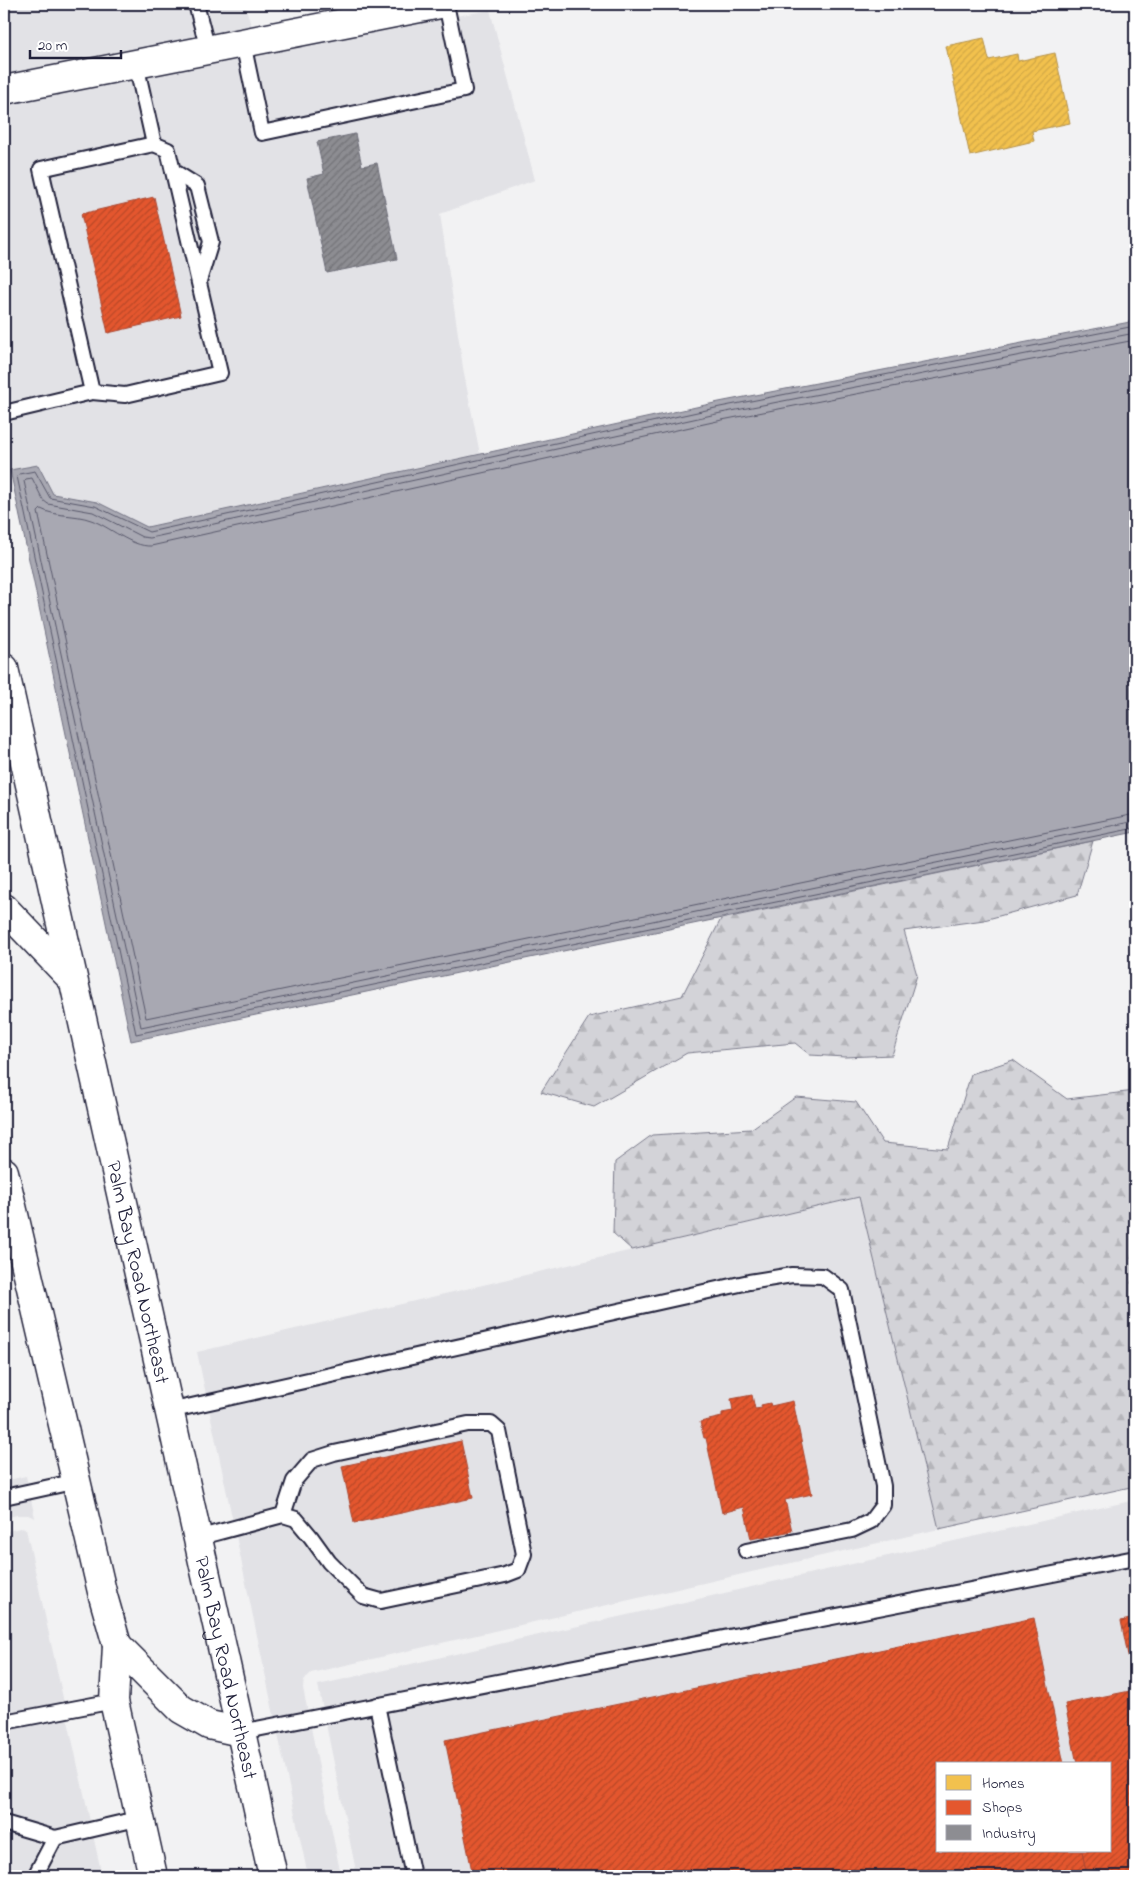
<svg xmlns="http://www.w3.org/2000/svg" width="1139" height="1880" font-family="'Indie Flower',sans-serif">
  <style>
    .built { fill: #e2e2e6; fill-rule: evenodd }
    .forest { fill: url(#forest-firs); stroke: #7a7a8a }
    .water { fill: #a8a8b2; stroke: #727282 }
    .homes { fill: url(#homes-hatch); stroke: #b49148 }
    .shops { fill: url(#shops-hatch); stroke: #aa4732 }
    .industry { fill: url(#industry-hatch); stroke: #6d6d78 }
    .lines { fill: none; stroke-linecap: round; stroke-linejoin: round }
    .shore { stroke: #58586b; stroke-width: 1 }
    .lane-casing { stroke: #22223b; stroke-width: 18 }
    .street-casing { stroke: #22223b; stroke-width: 31 }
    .secondary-casing { stroke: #22223b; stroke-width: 31 }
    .lane { stroke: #fff; stroke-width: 14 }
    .street { stroke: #fff; stroke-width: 28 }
    .secondary { stroke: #fff; stroke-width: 28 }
    .labels { text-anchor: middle; stroke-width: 5; stroke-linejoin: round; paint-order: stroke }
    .street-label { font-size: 21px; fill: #22223b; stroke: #fff }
  </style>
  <defs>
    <pattern id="forest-firs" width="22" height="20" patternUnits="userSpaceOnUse" patternTransform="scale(1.25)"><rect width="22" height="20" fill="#d3d3d8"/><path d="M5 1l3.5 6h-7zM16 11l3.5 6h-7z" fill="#b5b5ba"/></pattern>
    <pattern id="homes-hatch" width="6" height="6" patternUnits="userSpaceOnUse" patternTransform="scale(1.25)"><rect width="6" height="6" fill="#f2c14e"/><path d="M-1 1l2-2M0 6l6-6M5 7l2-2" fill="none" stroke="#cfa645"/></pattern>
    <pattern id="shops-hatch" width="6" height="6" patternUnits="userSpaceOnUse" patternTransform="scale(1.25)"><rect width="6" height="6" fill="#e4572e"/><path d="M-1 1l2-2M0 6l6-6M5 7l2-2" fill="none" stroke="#b84828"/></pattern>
    <pattern id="industry-hatch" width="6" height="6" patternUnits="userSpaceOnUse" patternTransform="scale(1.25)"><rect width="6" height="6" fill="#8d8d92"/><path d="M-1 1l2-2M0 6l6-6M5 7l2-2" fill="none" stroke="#737378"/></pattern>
  </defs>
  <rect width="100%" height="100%" fill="#f2f2f3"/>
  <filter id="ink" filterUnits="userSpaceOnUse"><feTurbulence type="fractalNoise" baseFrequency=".02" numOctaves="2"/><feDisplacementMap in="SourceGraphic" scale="10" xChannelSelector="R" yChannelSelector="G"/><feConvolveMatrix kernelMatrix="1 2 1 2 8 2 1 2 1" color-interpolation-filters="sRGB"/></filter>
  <g filter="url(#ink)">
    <g class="built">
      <polygon points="4,4 245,4 258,51 490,10 535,180 440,214 464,374 480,454 147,527 97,502 52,494 38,465 10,470 4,439"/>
      <polygon points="859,1197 939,1529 311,1673 304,1680 303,1688 341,1876 308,1876 197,1352"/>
      <polygon points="26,1476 35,1518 28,1515 17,1515 4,1518 4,1481"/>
      <path d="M1135 1500V1876H357L318 1685ZM938 1764H1110V1851H938Z"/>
      <polygon points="20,1528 26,1529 102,1876 4,1876 4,1532"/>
    </g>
    <g class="forest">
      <polygon points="1093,841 1077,895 984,920 904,931 917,975 892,1055 845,1057 810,1055 795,1043 687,1053 594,1107 541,1092 589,1017 682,996 721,919"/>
      <polygon points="1013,1060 1067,1099 1135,1091 1135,1486 939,1529 859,1197 632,1250 613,1233 615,1162 652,1135 751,1129 796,1097 856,1102 883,1143 948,1149 971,1074"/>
    </g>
    <polygon class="water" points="1135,321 1135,832 131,1041 10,470 38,465 53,494 97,502 147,527 719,402"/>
    <polygon class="homes" points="984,38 989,60 1017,54 1018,61 1055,53 1070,123 1032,131 1034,141 970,156 946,46"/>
    <g class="shops">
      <polygon points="154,197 181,316 108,333 81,214"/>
      <polygon points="752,1395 755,1409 762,1408 761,1405 770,1403 771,1406 793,1401 812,1494 785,1500 792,1531 751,1539 744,1507 722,1513 706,1438 704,1438 700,1422 722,1417 722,1413 733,1411 731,1399"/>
      <polygon points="461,1441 473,1498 354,1523 342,1466"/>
      <polygon points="1034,1618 1064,1764 938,1764 938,1851 1082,1851 1087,1876 473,1876 445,1740"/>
      <polygon points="1135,1618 1135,1876 1087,1876 1082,1851 1110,1851 1110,1764 1077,1764 1065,1704 1135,1690 1121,1621"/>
    </g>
    <polygon class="industry" points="355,134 362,166 377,163 397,259 327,273 307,178 324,174 317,142"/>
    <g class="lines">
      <g class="shore">
        <polyline points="1135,326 720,407 149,532 95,506 50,498 35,471 19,474 17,476 136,1034 1135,828"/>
        <polyline points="1135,333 721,413 150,538 142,537 93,512 48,504 43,500 32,478 26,479 24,481 141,1027 1135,821"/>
        <path d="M1135 340 722 420 151 546C131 547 109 526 91 520 75 514 56 517 41 509L38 512 146 1018 1135 814"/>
      </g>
      <defs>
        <g id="lane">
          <polyline points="196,4 208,50"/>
          <polyline points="243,43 262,133 464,90 446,4"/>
          <polyline points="173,171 197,186 211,242 199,281"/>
          <polyline points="92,392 125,395 220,373 168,150 154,144"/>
          <polyline points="4,413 92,392 41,169 154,144 136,64"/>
          <polyline points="169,1411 749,1282 792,1275 823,1276 842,1290 883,1486 883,1505 871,1521 852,1530 746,1551"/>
          <polyline points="4,1497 77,1481"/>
          <polyline points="197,1538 283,1515 296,1519 311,1537 329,1562 363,1596 381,1601 505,1575 518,1570 524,1554 499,1431 491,1424 468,1424 334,1453 312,1460 294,1481 283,1515"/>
          <polyline points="377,1705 413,1876"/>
          <polyline points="4,1722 114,1701"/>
          <polyline points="241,1732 1135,1558"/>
          <polyline points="4,1823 55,1838 141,1818"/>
          <polyline points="35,1876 55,1838"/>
        </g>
        <polyline id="street" points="4,90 440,4"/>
        <g id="secondary">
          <path id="s1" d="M4 668 273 1876"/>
          <polyline points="4,908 72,979"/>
          <polyline points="4,1172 103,1596 117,1645 114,1701 153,1876"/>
          <polyline points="117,1645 181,1709 209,1725 241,1732"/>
        </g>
      </defs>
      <use href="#lane" class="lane-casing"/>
      <use href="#street" class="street-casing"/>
      <use href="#secondary" class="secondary-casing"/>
      <use href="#lane" class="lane"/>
      <use href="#street" class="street"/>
      <use href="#secondary" class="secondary"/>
    </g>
  </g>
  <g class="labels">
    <g class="street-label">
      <text dy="7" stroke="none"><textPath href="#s1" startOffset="619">Palm Bay Road Northeast</textPath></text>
      <text dy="7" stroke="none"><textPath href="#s1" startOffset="1024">Palm Bay Road Northeast</textPath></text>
    </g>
  </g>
  <rect width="1139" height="1880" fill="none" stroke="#fff" stroke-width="20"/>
  <rect x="10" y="10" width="1119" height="1860" fill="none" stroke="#22223b" stroke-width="2" filter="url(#ink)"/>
  <rect x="936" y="1762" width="175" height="90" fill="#ffffff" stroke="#a7a7b1"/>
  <rect x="946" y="1775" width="25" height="15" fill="#f2c14e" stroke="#a7a7b1"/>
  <text x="982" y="1788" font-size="15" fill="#22223b">Homes</text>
  <rect x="946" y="1800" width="25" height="15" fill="#e4572e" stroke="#a7a7b1"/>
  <text x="982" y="1812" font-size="15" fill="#22223b">Shops</text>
  <rect x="946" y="1825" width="25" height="15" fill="#8d8d92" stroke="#a7a7b1"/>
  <text x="982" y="1838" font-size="15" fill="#22223b">Industry</text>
  <path d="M30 50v8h91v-8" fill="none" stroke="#22223b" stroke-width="2.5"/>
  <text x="38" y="50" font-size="15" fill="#22223b" stroke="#ffffff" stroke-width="4" paint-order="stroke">20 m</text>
</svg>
